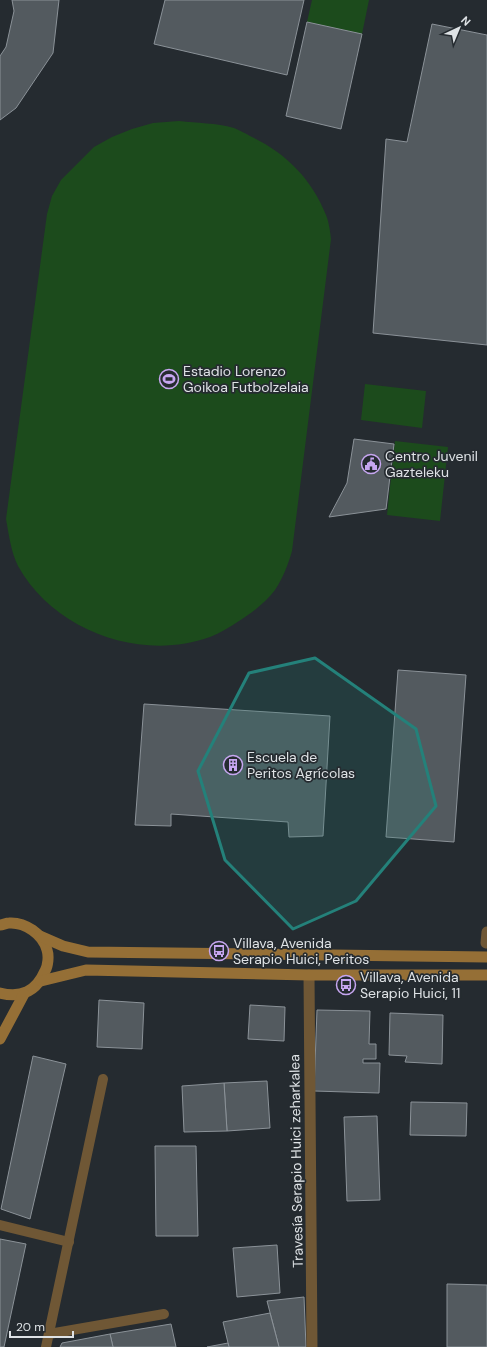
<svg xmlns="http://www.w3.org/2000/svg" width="487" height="1347" font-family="'DM Sans',sans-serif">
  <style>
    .green { fill: #1c4b1c }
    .building { fill: #535a5f; stroke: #8b9298 }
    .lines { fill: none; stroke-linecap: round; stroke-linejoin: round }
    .service { stroke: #6f5735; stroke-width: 10 }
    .minor { stroke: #6f5735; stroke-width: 11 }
    .secondary { stroke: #956f36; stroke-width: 11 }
    .marked { fill: #24817a; fill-opacity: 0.2; stroke: #24817a; stroke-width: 3; stroke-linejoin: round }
    .labels { text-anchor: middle; stroke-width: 3.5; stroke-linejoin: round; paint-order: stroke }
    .poi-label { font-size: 14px; fill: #dee2e5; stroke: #252b30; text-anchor: start }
    .street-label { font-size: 14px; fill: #dee2e5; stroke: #252b30 }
  </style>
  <rect width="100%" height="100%" fill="#252b30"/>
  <g class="green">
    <polygon points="312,0 369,0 362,34 307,22"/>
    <path d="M179 121C197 123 216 123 234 128 239 130 245 133 250 136 285 152 312 179 326 215 329 222 330 231 331 239L292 551C288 565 283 578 275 590 266 602 252 613 239 621 230 627 220 633 210 637 141 662 54 631 18 566 11 552 9 535 6 519L47 214 52 196 61 180 94 147 112 137 132 129 153 123Z"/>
    <polygon points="365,384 426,391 422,428 361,420"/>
    <polygon points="395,441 448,447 440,521 387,515"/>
  </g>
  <g class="building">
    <polygon points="12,0 59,0 53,53 16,108 0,120 0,56 6,47 14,11"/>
    <polygon points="165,0 304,0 287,75 154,44"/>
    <polygon points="307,22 362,34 341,129 286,116"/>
    <polygon points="432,24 487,35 487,345 373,333 386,139 407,142"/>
    <polygon points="354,439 394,444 386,509 329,517 347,483"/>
    <polygon points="398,670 466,675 454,842 386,837"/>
    <polygon points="144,704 330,716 323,836 289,837 288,822 171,814 171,826 135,825"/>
    <polygon points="99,1000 144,1003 142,1049 97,1047"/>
    <polygon points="250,1005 285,1007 284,1041 248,1039"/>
    <polygon points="317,1010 370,1011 369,1044 376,1044 376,1059 363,1059 363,1063 380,1063 379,1093 314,1091"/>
    <polygon points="390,1013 443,1015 442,1064 405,1062 407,1056 389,1055"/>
    <polygon points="33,1056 66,1064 30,1219 1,1209"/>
    <polygon points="267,1081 270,1128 227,1131 224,1083"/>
    <polygon points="224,1083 227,1131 184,1132 182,1086"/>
    <polygon points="411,1102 467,1103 466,1136 410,1135"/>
    <polygon points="377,1116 380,1200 347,1201 344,1117"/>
    <polygon points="155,1146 196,1146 198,1236 156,1236"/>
    <polygon points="0,1239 26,1244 4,1347 0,1347"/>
    <polygon points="277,1245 280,1293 237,1297 233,1248"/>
    <polygon points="447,1284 487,1285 487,1347 447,1347"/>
    <polygon points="304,1297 306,1347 279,1347 267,1301"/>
    <polygon points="270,1313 279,1347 229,1347 223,1322"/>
    <polygon points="171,1324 176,1347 113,1347 110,1334"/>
    <polygon points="110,1334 113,1347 60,1347 62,1343"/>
    <polygon points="228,1343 229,1347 207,1347"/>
  </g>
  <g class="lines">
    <g class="service">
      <polyline points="0,1225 69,1242"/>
      <polyline points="49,1334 164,1314"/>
      <polyline points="46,1347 103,1079"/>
    </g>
    <g class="minor">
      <polyline points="486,943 487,932"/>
      <polyline points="309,975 312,1347"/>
    </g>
    <g class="secondary">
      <path d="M0 925C3 925 6 923 9 923 25 922 43 934 47 950 49 956 48 966 45 971 36 992 21 998 0 993"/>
      <polyline points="40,936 63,946 88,952 487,957"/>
      <polyline points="41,981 86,970 309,975 487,975"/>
      <polyline points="0,1039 24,994"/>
    </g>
  </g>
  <path class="marked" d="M315 658 416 729 436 806 356 901 293 929 225 860 198 771 249 673Z"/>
  <defs>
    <symbol id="stadium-ring" viewBox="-11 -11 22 22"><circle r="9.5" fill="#252b30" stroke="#c6a6f0" stroke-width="1.5"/><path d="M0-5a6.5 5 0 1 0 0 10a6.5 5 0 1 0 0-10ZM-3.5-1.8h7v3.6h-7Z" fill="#c6a6f0"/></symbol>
    <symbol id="civic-ring" viewBox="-11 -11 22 22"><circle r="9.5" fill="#252b30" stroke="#c6a6f0" stroke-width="1.5"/><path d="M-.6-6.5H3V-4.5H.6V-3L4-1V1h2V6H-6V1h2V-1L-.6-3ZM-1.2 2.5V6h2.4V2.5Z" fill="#c6a6f0"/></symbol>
    <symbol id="building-ring" viewBox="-11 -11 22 22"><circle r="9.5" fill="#252b30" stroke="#c6a6f0" stroke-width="1.5"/><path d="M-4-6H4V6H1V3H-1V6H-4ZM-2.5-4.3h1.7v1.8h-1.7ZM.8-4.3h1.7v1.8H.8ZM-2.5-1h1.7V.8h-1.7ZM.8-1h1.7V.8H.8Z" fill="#c6a6f0"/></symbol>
    <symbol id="bus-ring" viewBox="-11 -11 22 22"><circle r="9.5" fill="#252b30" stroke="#c6a6f0" stroke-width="1.5"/><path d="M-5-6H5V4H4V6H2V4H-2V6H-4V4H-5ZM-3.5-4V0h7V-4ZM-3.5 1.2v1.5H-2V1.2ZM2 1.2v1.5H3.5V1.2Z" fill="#c6a6f0"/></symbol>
  </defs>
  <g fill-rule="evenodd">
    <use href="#stadium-ring" x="158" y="368" width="22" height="22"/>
    <use href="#civic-ring" x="360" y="453" width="22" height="22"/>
    <use href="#building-ring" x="222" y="754" width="22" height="22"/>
    <use href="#bus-ring" x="208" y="940" width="22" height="22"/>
    <use href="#bus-ring" x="335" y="974" width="22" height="22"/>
  </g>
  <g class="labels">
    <g class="poi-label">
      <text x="183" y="376">Estadio Lorenzo<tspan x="183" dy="16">Goikoa Futbolzelaia</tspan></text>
      <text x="385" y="461">Centro Juvenil<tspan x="385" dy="16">Gazteleku</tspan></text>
      <text x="247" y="762">Escuela de<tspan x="247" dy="16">Peritos Agrícolas</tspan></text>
      <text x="233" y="948">Villava, Avenida<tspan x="233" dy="16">Serapio Huici, Peritos</tspan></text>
      <text x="360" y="982">Villava, Avenida<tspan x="360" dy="16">Serapio Huici, 11</tspan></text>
    </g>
    <g class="street-label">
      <text transform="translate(296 1161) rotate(-91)" y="5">Travesía Serapio Huici zeharkalea</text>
    </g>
  </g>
  <g transform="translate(459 28) rotate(44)" stroke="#252b30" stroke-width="3" paint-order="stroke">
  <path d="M0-3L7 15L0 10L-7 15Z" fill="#dee2e5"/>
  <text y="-6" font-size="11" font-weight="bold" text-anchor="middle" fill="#dee2e5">N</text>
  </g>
  <path d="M10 1331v6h63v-6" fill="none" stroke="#dee2e5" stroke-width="2"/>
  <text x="16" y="1331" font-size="12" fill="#dee2e5" stroke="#252b30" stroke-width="3" paint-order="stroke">20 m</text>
</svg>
